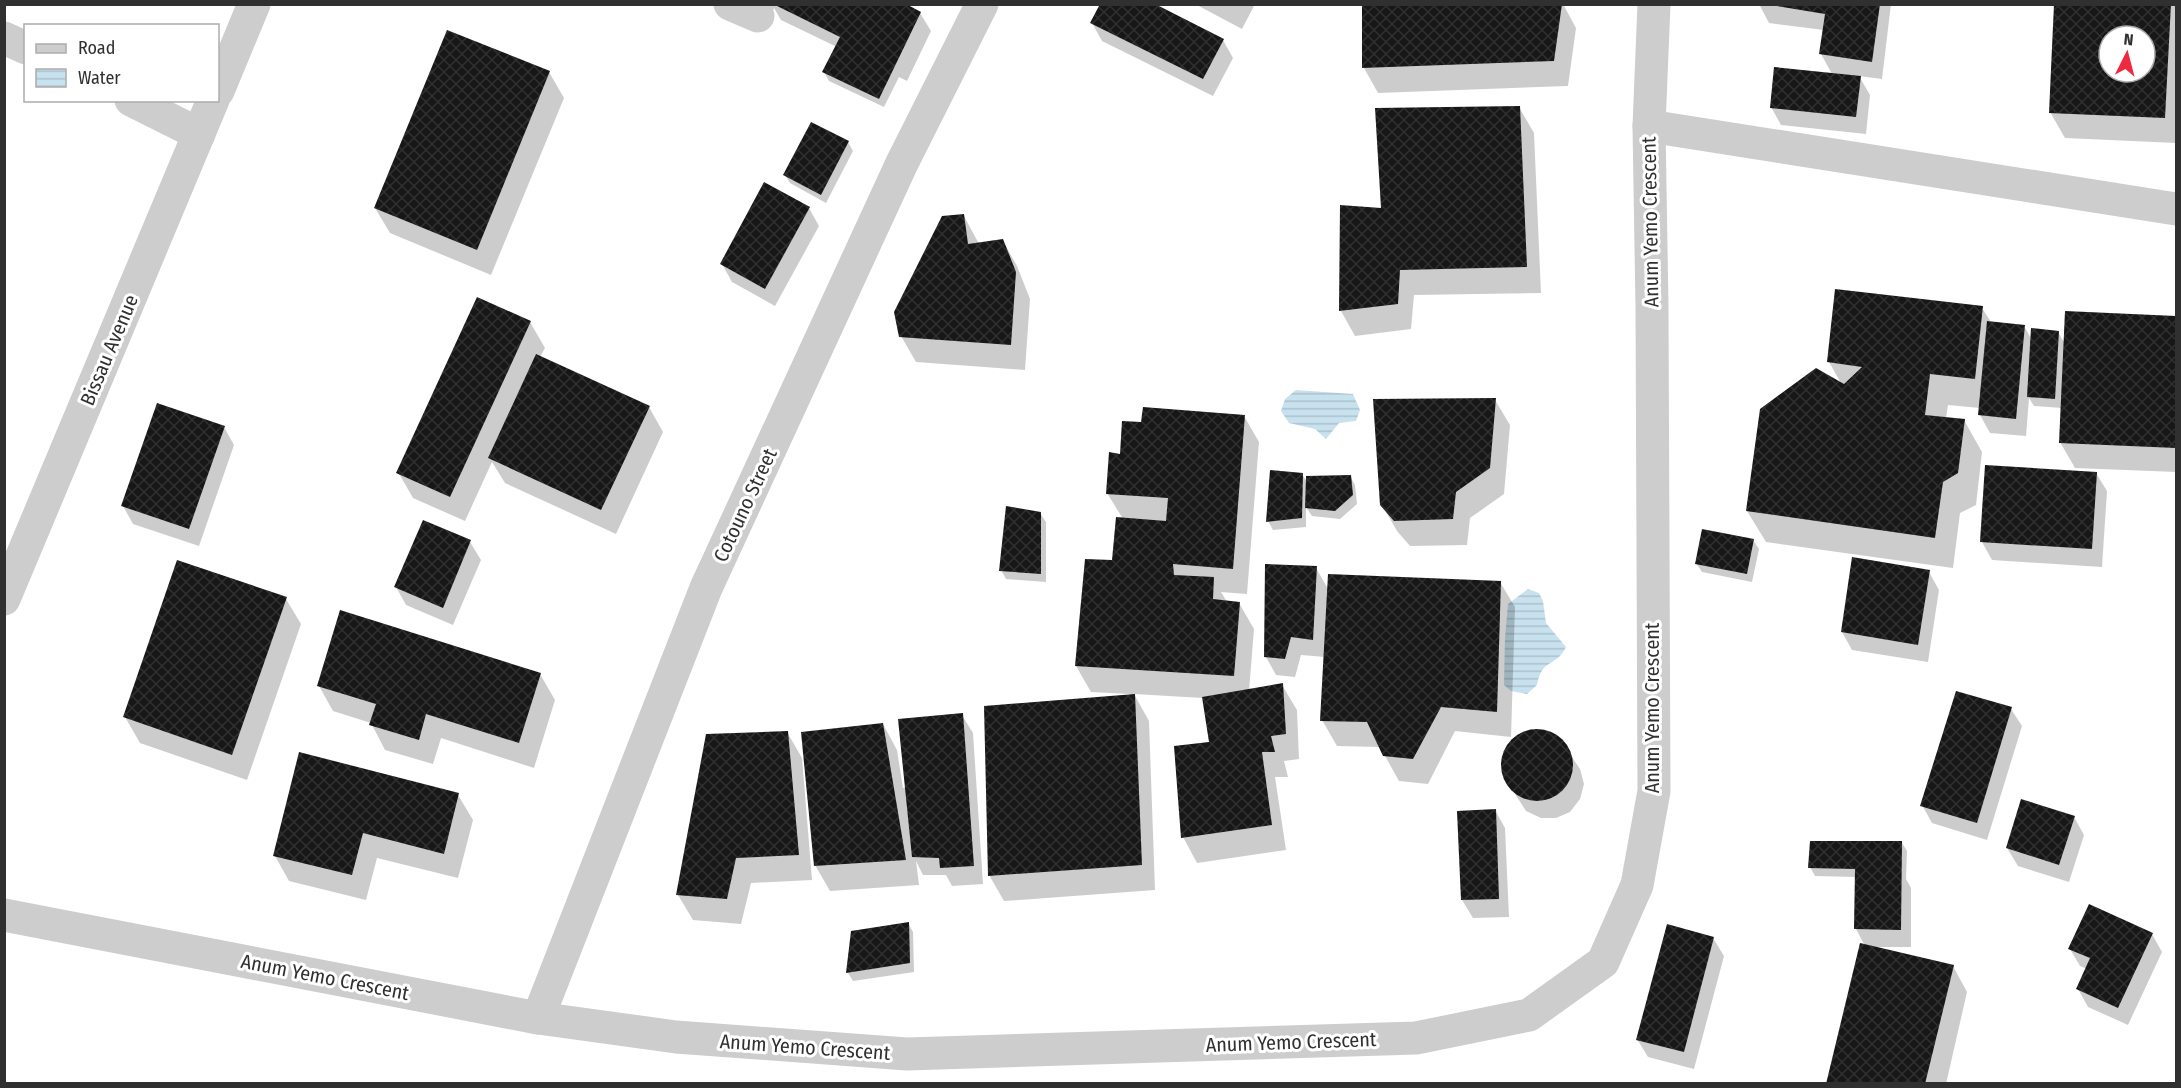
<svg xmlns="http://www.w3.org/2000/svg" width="2181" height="1088" font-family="'Fira Sans Condensed',sans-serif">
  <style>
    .water { fill: url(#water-rules) }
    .shadow { fill: #0003; fill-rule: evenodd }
    .building { fill: url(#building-cross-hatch); fill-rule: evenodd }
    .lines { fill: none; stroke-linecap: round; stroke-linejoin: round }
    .minor { stroke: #cdcdcd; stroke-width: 33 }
    .labels { text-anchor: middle; stroke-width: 6; stroke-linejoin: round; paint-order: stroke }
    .street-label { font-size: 20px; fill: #303030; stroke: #fff }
  </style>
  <defs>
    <pattern id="water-rules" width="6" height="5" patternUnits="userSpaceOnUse" patternTransform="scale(1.5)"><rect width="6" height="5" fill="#c8e1ee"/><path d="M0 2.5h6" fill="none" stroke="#acc1cc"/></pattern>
    <pattern id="building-cross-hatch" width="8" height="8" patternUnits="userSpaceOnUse" patternTransform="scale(1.5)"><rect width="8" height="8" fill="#171717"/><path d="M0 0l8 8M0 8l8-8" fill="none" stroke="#303030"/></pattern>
  </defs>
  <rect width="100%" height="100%" fill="#fff"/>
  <g class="water">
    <polygon points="1296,390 1353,394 1360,410 1356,421 1339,423 1326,439 1315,429 1289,423 1281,411 1285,399"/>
    <path d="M1528 589 1539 593 1543 601 1546 623 1566 647C1556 668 1542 657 1537 685L1527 694 1511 691 1504 685 1505 638 1508 604Z"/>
  </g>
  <g class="shadow">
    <polygon points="754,4 902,4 920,13 931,31 907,81 899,77 884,107 829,81 824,72 837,47 781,20 774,8 771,14"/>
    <polygon points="1195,4 1255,4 1242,29"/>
    <polygon points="1369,4 1563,4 1576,28 1568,86 1378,93 1364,68"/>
    <polygon points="1759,4 1891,4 1882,79 1859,76 1870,95 1866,134 1781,125 1771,107 1832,74 1821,54 1824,30 1769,23"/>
    <path d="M2055 4H2176V143L2065 138 2050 112ZM2109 36H2145V72H2109Z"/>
    <polygon points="1092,23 1223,40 1233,58 1213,96 1102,41"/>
    <polygon points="549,72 564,98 491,275 390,233 375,208"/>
    <polygon points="1519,107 1534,133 1541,293 1414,295 1411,329 1355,336 1341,311 1382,210"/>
    <polygon points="848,142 853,151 826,203 790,183 785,175"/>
    <polygon points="809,208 819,226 775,306 732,282 722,264"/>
    <polygon points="964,216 979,244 1003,241 1017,266 1030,299 1025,370 916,362 901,336"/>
    <polygon points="1982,308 1991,322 2024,326 2032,340 2058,332 2065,344 2067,313 2176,318 2176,472 2075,468 2060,442 2062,408 2034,406 2029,398 2026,436 1990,433 1980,415 1980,408 1948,405 1946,418 1964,420 1982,452 1976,505 1960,513 1953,568 1766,542 1747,511 1842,385 1829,362"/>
    <polygon points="530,322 545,348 540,357 649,407 663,432 616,534 505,483 492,462 465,521 413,498 398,472"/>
    <polygon points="1495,400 1510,425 1504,494 1470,518 1467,545 1410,546 1397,531 1382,505"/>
    <polygon points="1244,416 1259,442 1247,594 1221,592 1227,602 1239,603 1254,629 1249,691 1282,685 1297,710 1299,759 1284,761 1288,777 1275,777 1286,850 1197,863 1183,837 1211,744 1203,698 1134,694 1149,721 1155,890 1004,901 989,875 1130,696 1130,694 1091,692 1076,666 1087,560 1113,561 1123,519 1107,493 1121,455 1142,424"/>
    <polygon points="224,427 234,445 199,546 133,524 123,506"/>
    <polygon points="2096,473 2107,491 2102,567 1992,560 1982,542"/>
    <polygon points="1302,474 1308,484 1350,476 1355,485 1357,504 1340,519 1312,516 1306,507 1306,527 1273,530 1268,521"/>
    <polygon points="1040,513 1046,522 1046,582 1006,579 1001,570"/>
    <polygon points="1753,540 1759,549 1752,582 1702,572 1696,563"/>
    <polygon points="470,542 481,560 453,625 406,605 396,587"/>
    <polygon points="1316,568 1328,589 1500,582 1515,607 1511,737 1455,731 1428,784 1399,781 1380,747 1337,746 1322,720 1325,657 1301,655 1295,677 1276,675 1266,657"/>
    <polygon points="1929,572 1939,590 1928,662 1852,650 1842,632"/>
    <polygon points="286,599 301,624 247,780 140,743 125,717"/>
    <polygon points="540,674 555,700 534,768 441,738 433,764 385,750 371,723 333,711 319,686"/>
    <polygon points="2011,709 2022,726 1987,840 1932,823 1922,805"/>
    <polygon points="962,715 973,733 983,884 952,886 946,875 923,875 916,861 919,885 830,891 815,865 883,724 897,750 903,788 906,787"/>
    <polygon points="1530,730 1546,731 1559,738 1580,769 1584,784 1580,799 1570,812 1556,818 1541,818 1526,811 1506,780 1502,765 1506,750 1516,737"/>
    <polygon points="787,732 802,758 812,880 751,883 741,924 693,920 678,895"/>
    <polygon points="458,795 473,820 458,878 377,858 366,900 289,881 275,856"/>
    <polygon points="1495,810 1505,828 1509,917 1473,918 1462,900"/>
    <polygon points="2074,817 2084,835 2069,882 2018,866 2007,848"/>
    <polygon points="1902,843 1907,851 1906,879 1911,888 1911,947 1875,947 1953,966 1967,992 1946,1084 1828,1084 1865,946 1856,929 1856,877 1815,876 1810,867"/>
    <polygon points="908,923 913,932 914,972 853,981 848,973"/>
    <polygon points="2152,934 2162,952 2128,1025 2088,1007 2078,989 2087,969 2080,966 2070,949"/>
    <polygon points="1713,938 1724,956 1694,1069 1648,1057 1637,1039"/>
  </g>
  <g class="building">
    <polygon points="773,4 906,4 921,12 879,99 822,72 840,37"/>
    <polygon points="1100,4 1155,4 1224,39 1203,79 1090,23"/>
    <polygon points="1562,4 1554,61 1362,68 1362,5"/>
    <polygon points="1765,4 1880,4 1872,62 1819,54 1825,14"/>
    <path d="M2054 4H2171L2165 118 2049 113ZM2109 36H2145V72H2109Z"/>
    <polygon points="447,30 550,71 477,250 374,208"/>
    <polygon points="1774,67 1861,76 1856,117 1770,108"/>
    <polygon points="1520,106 1527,267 1400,270 1398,304 1339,311 1340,205 1381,208 1375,108"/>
    <polygon points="811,122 849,141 821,195 783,175"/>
    <polygon points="764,182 810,207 765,289 720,264"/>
    <polygon points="964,214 968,244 1003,239 1016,272 1011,345 899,337 894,312 942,216"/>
    <polygon points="1835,289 1983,306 1975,379 1930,374 1925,415 1965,419 1958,473 1943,482 1935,538 1746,511 1760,409 1816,368 1844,384 1862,367 1827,362"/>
    <polygon points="477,297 531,321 450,497 396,473"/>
    <polygon points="2065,311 2176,316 2176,448 2059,443"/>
    <polygon points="1987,321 2025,325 2016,419 1978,415"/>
    <polygon points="2031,328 2059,331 2055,399 2027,397"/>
    <polygon points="536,354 650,406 601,510 488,458"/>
    <polygon points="1496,398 1490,468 1456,492 1453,519 1394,521 1380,505 1373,399"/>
    <polygon points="157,403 225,426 189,529 121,506"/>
    <polygon points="1143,407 1245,415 1233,569 1173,564 1174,575 1214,577 1213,599 1240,602 1234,676 1075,666 1085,559 1112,560 1116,517 1166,521 1168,498 1106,494 1109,452 1120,454 1122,421 1141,422"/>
    <polygon points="1985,465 2097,472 2092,549 1980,542"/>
    <polygon points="1270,470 1303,473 1302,518 1266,522"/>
    <polygon points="1351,475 1353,495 1335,511 1305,508 1306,476"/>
    <polygon points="1006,506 1041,512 1041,574 999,571"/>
    <polygon points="423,520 471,540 443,608 394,587"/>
    <polygon points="1702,529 1754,539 1747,574 1695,564"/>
    <polygon points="1852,557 1930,570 1918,645 1841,632"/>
    <polygon points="177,560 287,597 232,755 123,717"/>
    <polygon points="1265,564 1317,566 1313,640 1291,637 1285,659 1264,657"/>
    <polygon points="1328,574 1501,581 1497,712 1441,707 1413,759 1383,756 1367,722 1320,721"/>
    <polygon points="340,610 541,673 519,743 426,714 419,740 369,725 376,704 317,686"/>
    <polygon points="1283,683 1286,734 1271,736 1275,752 1262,752 1272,825 1181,838 1174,746 1209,742 1202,697"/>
    <polygon points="1956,691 2012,707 1977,823 1920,806"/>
    <polygon points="1135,694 1142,865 988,876 984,706"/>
    <polygon points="963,713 974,866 940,868 939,858 912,857 898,719"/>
    <polygon points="883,723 906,860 814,866 801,732"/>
    <circle cx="1537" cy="765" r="36"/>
    <polygon points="788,731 799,855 736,858 727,899 676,895 706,734"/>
    <polygon points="299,752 459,793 444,854 363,833 352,875 273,856"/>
    <polygon points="2021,799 2075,816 2059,865 2006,848"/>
    <polygon points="1496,809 1499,899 1461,900 1457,811"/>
    <polygon points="1810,841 1902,841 1901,930 1854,929 1855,869 1808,868"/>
    <polygon points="2089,904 2153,933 2118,1008 2076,989 2090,958 2068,949"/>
    <polygon points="909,922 910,963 846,973 851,931"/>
    <polygon points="1667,924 1714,937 1684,1052 1636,1040"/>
    <polygon points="1860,943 1954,965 1925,1084 1826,1084"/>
  </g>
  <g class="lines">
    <g class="minor">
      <polyline points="730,4 758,16"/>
      <polyline points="4,38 26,48"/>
      <polyline points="218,91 254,4"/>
      <polyline points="131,100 199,134"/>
      <polyline points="1649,126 2176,209"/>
      <polyline points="4,599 213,100"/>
      <polyline points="4,915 538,1018 676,1037 907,1054 1416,1038 1529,1015 1603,962 1637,885 1654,791 1652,307 1649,126 1654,4"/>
      <polyline points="538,1018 706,588 902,163 982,4"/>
    </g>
  </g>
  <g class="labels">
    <g class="street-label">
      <text transform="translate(1650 222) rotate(-91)" y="7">Anum Yemo Crescent</text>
      <text transform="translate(109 350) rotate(-67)" y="7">Bissau Avenue</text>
      <text transform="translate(745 505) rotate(-65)" y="7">Cotouno Street</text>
      <text transform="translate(1652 708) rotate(-90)" y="7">Anum Yemo Crescent</text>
      <text transform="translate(325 977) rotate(11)" y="7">Anum Yemo Crescent</text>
      <text transform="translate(1291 1042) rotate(-2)" y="7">Anum Yemo Crescent</text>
      <text transform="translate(805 1047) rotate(4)" y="7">Anum Yemo Crescent</text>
    </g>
  </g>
  <rect width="2181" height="1088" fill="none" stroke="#303030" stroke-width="12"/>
  <rect x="24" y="24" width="195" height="78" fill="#ffffff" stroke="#acacac" stroke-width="1.5"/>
  <rect x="36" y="44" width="30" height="9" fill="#cdcdcd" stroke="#acacac" stroke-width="1.5"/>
  <text x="78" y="54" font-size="18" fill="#303030">Road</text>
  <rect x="36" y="69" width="30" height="18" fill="url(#water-rules)" stroke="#acacac" stroke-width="1.5"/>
  <text x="78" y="84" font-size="18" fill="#303030">Water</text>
  <g transform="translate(2127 54) rotate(6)"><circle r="28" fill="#ffffff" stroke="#acacac" stroke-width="1.5"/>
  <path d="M0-4.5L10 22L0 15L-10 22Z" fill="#ef2940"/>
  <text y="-9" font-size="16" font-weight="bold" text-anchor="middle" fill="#303030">N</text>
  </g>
</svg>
